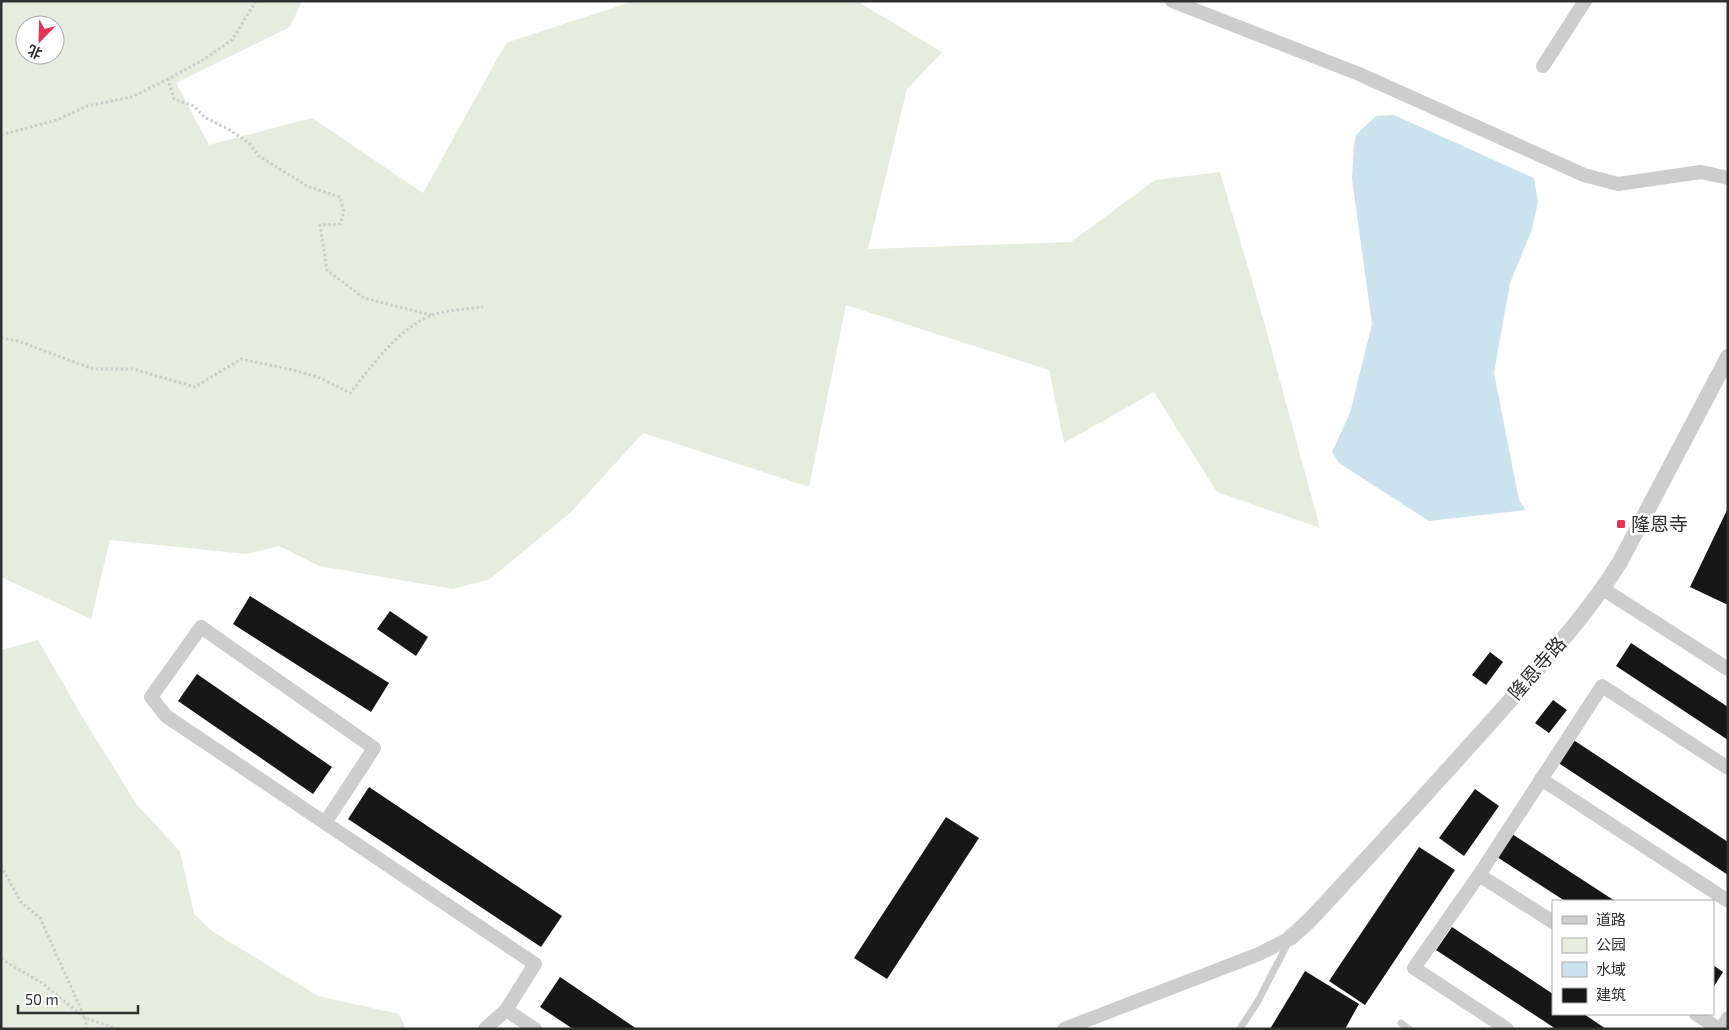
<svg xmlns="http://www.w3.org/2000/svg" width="1729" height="1030" font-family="'Exo 2','Noto Sans SC',sans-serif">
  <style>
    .green { fill: #e7edde; fill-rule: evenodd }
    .water { fill: #cbe3ec }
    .building { fill: #171717 }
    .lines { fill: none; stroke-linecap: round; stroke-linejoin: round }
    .path { stroke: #cdcdcd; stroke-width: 3; stroke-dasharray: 2.5 2.5; stroke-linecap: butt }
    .service { stroke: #cdcdcd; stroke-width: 7 }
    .minor { stroke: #cdcdcd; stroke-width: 14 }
    .tertiary { stroke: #cdcdcd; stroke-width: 16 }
    .poi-dot { fill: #e33656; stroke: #fff; stroke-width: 2 }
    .labels { text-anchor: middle; stroke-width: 5; stroke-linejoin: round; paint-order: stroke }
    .poi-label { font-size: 19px; fill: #303030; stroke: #fff; text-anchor: start }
    .street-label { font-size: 19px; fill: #303030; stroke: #fff }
  </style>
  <rect width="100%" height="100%" fill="#fff"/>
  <g class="green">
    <path d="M1 1H302L290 27 176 83 209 145 312 118 423 193 506 43 634 1H853L860 3 942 52 907 89 868 249 1071 242 1155 180 1220 172 1264 322 1320 528 1217 492 1154 392 1064 443 1049 370 846 305 809 487 643 433 570 513 490 579 453 589 319 566 279 546 245 554 110 540 91 619 1 577ZM25 25H55V55H25Z"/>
    <polygon points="38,640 83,718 137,805 180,851 194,914 212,931 318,996 399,1014 406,1029 1,1029 1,650"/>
  </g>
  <polygon class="water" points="1394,115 1534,178 1538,202 1532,229 1510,283 1494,373 1519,500 1526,510 1429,521 1339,463 1332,452 1350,413 1372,324 1352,179 1354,143 1357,134 1376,116"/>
  <g class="building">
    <polygon points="1728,508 1728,605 1690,587"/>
    <polygon points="250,596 389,683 371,712 233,624"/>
    <polygon points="390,611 428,637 416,656 377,629"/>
    <polygon points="1631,643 1728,707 1728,740 1616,666"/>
    <polygon points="1490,652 1503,662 1486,685 1472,675"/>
    <polygon points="197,674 332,767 313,794 178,701"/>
    <polygon points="1553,700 1567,710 1549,733 1535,723"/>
    <polygon points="1572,739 1728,842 1728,875 1557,762"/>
    <polygon points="369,787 562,916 541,947 348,819"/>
    <polygon points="1475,789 1499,806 1464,856 1439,838"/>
    <polygon points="946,817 979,838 887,979 854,958"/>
    <polygon points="1512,834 1615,901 1565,901 1497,857"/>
    <polygon points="1419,847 1455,870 1365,1005 1329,981"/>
    <polygon points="1452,927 1553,994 1553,1014 1584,1014 1606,1029 1556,1029 1436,950"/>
    <polygon points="1713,965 1723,972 1713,988"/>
    <polygon points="1305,971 1359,1004 1345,1029 1270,1029"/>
    <polygon points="560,977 637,1029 573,1029 540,1007"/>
  </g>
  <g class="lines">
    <g class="path">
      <polyline points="256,1 232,40 203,60 168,79 174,99 194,106 204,117 228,129 249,143 259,156 307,186 340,197 344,212 340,224 320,225 327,270 364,298 431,315"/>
      <polyline points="1,135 57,120 87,106 132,97 168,79"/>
      <path d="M1 338 18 341 93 369H133L195 387 241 359 293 370 320 378 350 393C372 366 397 330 430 316 443 310 468 309 483 307"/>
      <polyline points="1,866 21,902 40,918 85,1018 87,1029"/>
      <polyline points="1,959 42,983 85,1018 118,1029"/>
    </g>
    <g class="service">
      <polyline points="1401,1023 1409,1029"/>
      <polyline points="1240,1029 1258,1001 1289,941"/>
    </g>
    <g class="minor">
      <polyline points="1172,1 1359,74 1584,175 1618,184 1701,172 1728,178"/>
      <polyline points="1543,66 1585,1"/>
      <polyline points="1603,589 1728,669"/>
      <polyline points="1541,779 1728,901"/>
      <polyline points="325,823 374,748 201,627 151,697 166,716 535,964 506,1010 485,1029"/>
      <polyline points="1479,875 1553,922"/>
      <polyline points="506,1010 535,1029"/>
      <polyline points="1696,1014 1719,1029"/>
      <polyline points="1064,1029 1259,954 1290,938"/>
      <polyline points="1507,1029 1414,968 1479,875 1602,686 1728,768"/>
      <polyline points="1721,1029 1728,1018"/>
    </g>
    <path class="tertiary" d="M1290 938 1309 921C1376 849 1442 777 1507 704 1547 658 1588 613 1620 562L1728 357"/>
  </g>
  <rect class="poi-dot" x="1616" y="519" width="10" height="10" rx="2.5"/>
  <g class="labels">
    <g class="poi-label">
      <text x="1631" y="531">隆恩寺</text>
    </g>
    <g class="street-label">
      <text transform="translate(1537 668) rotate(-49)" y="7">隆恩寺路</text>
    </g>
  </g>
  <rect width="1729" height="1030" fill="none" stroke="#303030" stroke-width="5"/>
  <rect x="1552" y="900" width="162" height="115" fill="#ffffff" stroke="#acacac"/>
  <rect x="1562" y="916" width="25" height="8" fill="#cdcdcd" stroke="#acacac"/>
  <text x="1596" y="925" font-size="15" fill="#303030">道路</text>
  <rect x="1562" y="938" width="25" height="15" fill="#e7edde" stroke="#acacac"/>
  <text x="1596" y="950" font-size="15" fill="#303030">公园</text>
  <rect x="1562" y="962" width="25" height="15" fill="#cbe3ec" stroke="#acacac"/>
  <text x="1596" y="975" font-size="15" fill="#303030">水域</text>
  <rect x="1562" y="988" width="25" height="15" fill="#171717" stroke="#acacac"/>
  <text x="1596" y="1000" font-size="15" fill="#303030">建筑</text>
  <g transform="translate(40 40) rotate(203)"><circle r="24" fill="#ffffff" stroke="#acacac"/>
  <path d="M0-4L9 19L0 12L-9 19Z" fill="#e33656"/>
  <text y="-8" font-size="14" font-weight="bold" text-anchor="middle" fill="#303030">北</text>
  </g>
  <path d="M18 1005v8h120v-8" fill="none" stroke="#303030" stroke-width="2.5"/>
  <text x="25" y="1005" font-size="15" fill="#303030" stroke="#ffffff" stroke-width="4" paint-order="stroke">50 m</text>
</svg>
